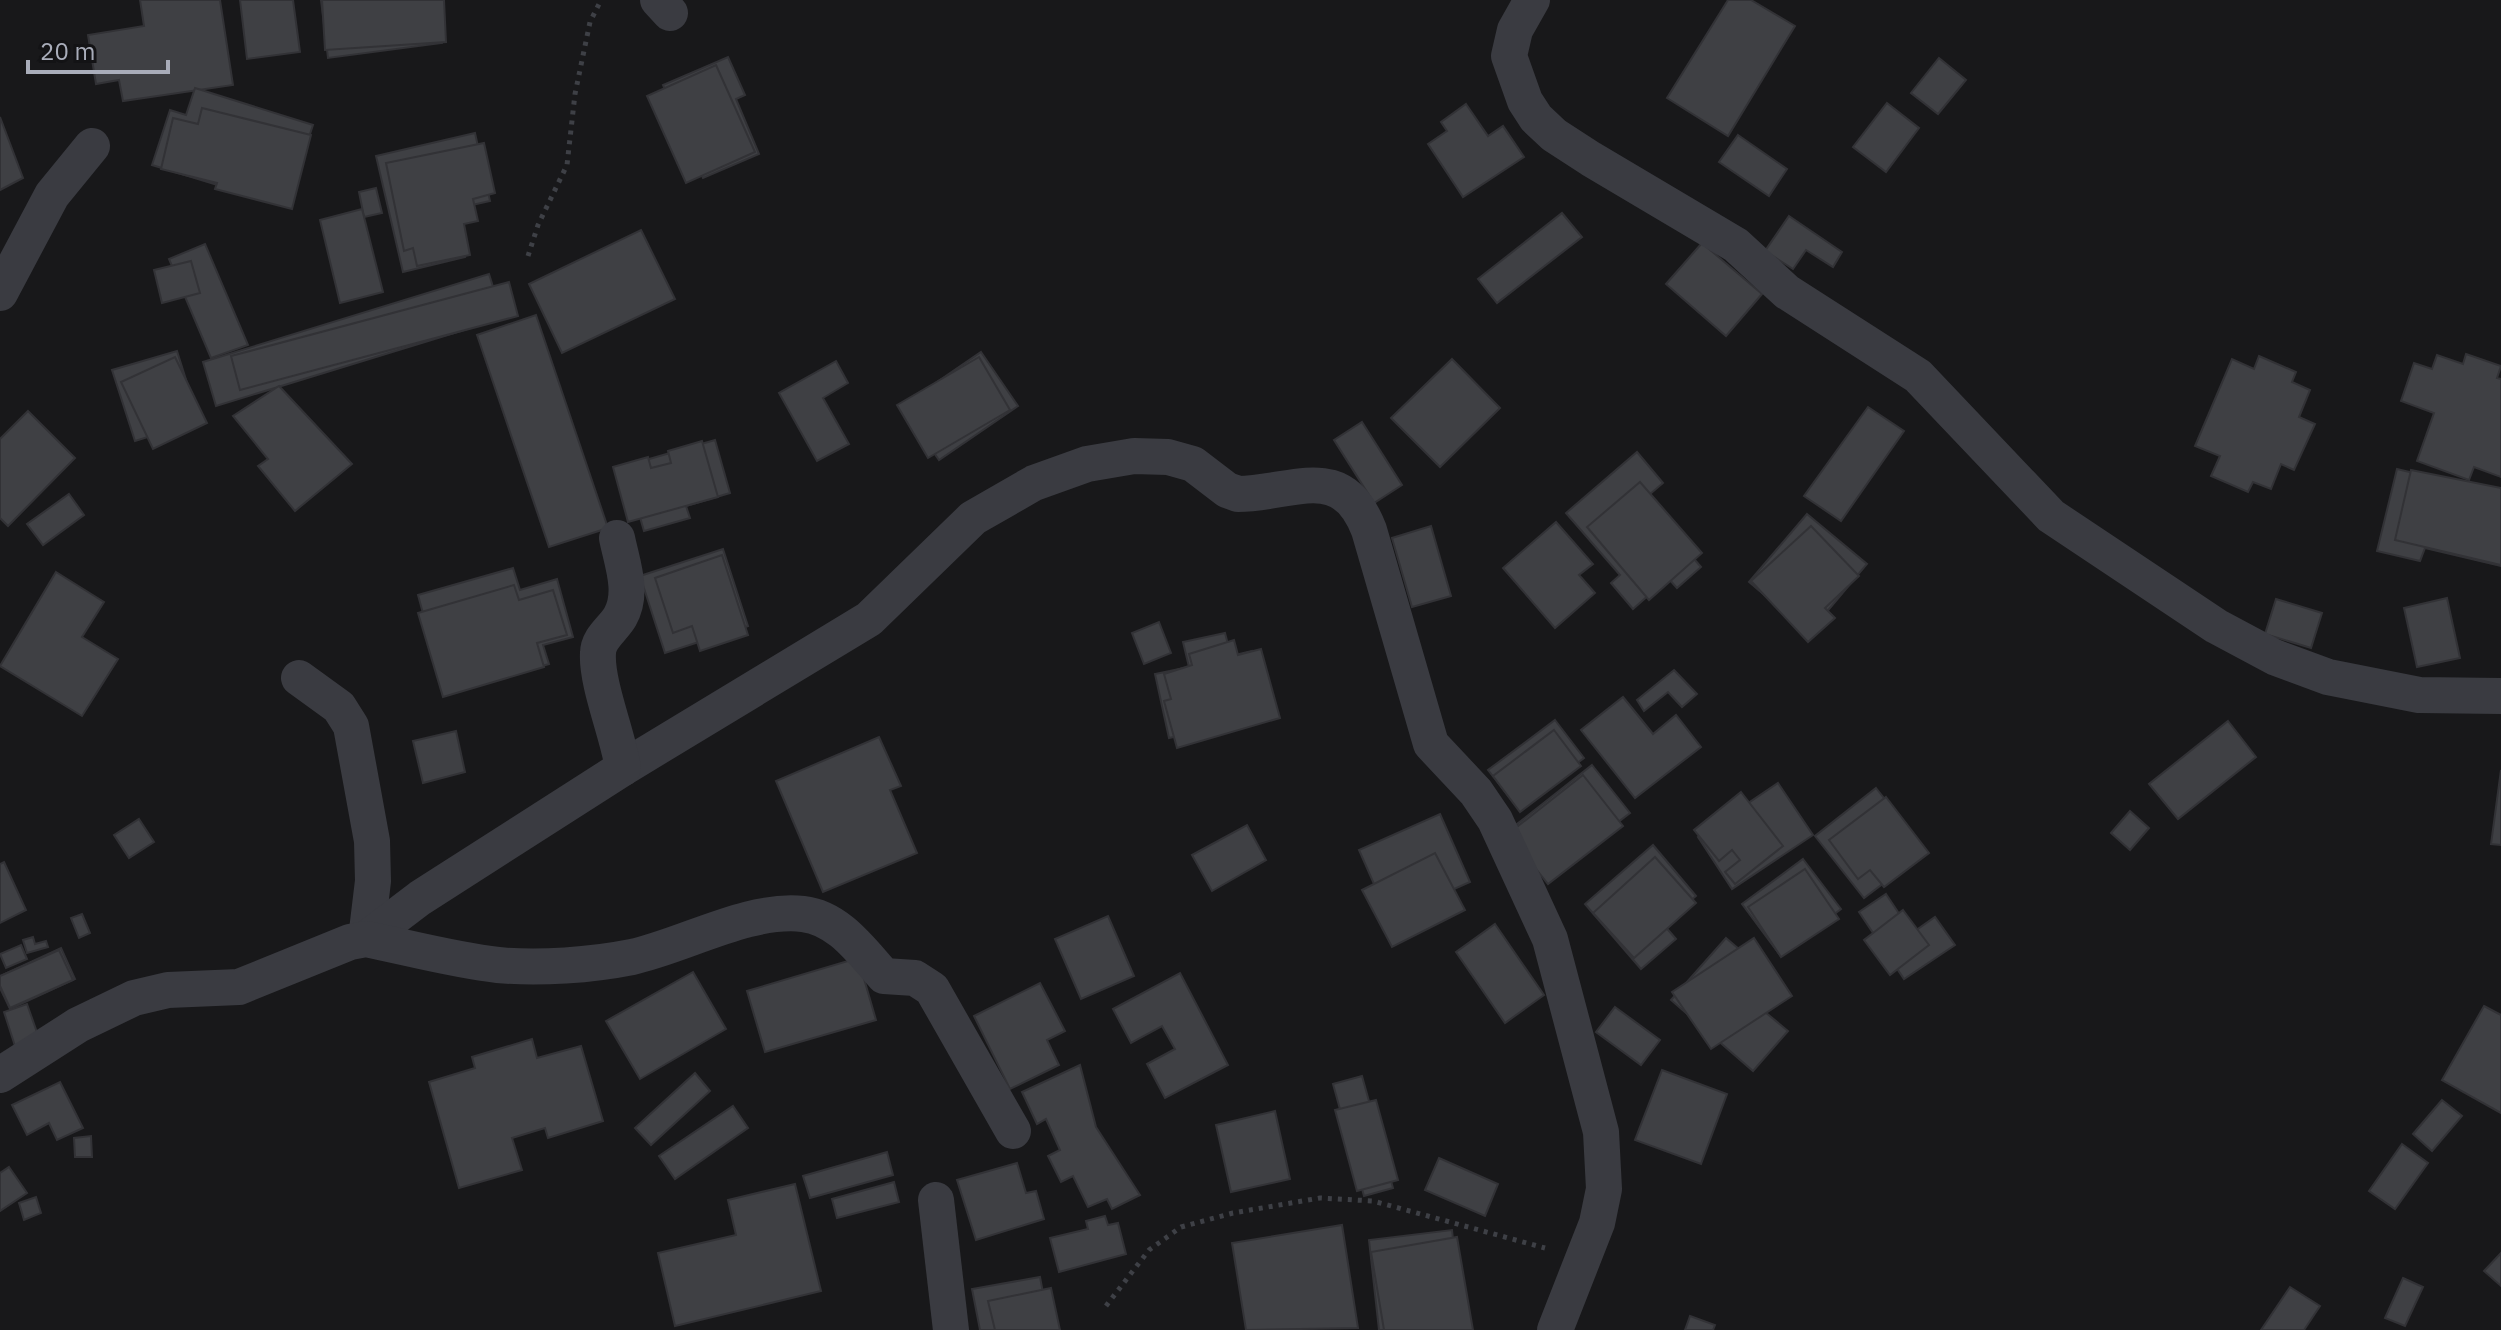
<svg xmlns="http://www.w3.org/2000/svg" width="2501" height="1330" font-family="'IBM Plex Sans',sans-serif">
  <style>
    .building { fill: #3f4044; stroke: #323236; stroke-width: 2 }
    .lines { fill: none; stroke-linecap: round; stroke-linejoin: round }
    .path { stroke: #3e4046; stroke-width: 5; stroke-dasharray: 4 6; stroke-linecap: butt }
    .street { stroke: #3a3b41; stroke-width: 36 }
  </style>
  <rect width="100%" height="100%" fill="#18181a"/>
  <g class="building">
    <polygon points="140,0 220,0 233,85 123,101 119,80 96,84 88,35 144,26"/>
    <polygon points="240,0 293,0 300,52 247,59"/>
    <polygon points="321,0 437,0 442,43 328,58"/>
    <polygon points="322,0 444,0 446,42 325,50"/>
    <polygon points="1728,0 1751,0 1795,26 1728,136 1667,98"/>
    <polygon points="728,57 745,95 736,99 759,154 703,178 663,85"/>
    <polygon points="1939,58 1966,80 1938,114 1911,93"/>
    <polygon points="716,65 755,152 686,183 647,96"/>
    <polygon points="195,88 313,125 286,206 152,165 170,110 186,115"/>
    <polygon points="1887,103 1919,128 1886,172 1853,147"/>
    <polygon points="1466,104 1488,136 1503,126 1524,157 1463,197 1428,144 1447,131 1441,122"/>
    <polygon points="202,108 311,135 292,209 215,189 217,183 161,169 173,118 198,124"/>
    <polygon points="0,117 23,178 0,190"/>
    <polygon points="475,133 490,201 454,209 465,257 403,272 376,156"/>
    <polygon points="1738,135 1787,169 1769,196 1719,162"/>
    <polygon points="484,143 495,193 473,199 478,221 464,224 470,255 417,266 413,248 404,251 386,163"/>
    <polygon points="376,188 382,213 364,217 359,192"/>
    <polygon points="362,209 383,292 340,303 320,220"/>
    <polygon points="1562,213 1582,237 1497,303 1478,279"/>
    <polygon points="1789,216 1842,252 1833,267 1806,250 1793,269 1765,251"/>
    <polygon points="641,230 675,299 562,353 529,284"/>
    <polygon points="1702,243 1762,294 1726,336 1666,284"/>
    <polygon points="205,244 248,345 211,358 169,259"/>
    <polygon points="191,261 200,293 162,303 154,270"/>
    <polygon points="489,274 503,318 216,406 203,362"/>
    <polygon points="509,282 518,316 240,390 231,356"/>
    <polygon points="536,315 608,528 549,547 477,335"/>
    <polygon points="177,351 199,421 135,441 112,370"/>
    <polygon points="981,352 1018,406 939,460 902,406"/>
    <polygon points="2466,354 2501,366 2497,378 2501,379 2501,477 2474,467 2469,480 2417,461 2434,413 2401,401 2414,363 2432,369 2437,355 2463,364"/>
    <polygon points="2259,356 2296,372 2292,382 2310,390 2299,417 2315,424 2294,470 2281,464 2271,489 2253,482 2248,492 2211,476 2220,456 2195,446 2232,359 2254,369"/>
    <polygon points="175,357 207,423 153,449 121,382"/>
    <polygon points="979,357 1010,410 928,458 897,405"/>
    <polygon points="1452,359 1500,408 1440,467 1391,418"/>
    <polygon points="836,361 848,383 823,398 849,444 817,461 779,393"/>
    <polygon points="279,386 352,464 295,511 258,466 268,459 233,416"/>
    <polygon points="1868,407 1904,431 1841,521 1804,496"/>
    <polygon points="28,411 75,458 8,526 0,518 0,439"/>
    <polygon points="1362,422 1402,485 1374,503 1334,440"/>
    <polygon points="715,440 730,493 686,506 690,518 644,531 625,466"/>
    <polygon points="702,441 718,497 628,522 613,467 648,457 651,468 671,463 668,451"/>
    <polygon points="1637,452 1663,483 1643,500 1701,567 1677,588 1668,578 1633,609 1611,583 1620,575 1566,513"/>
    <polygon points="2397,469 2501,494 2501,566 2425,548 2420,561 2377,551"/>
    <polygon points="2411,470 2501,488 2501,565 2395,540"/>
    <polygon points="1640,482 1702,553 1649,600 1587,527"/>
    <polygon points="69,494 84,515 43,545 27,524"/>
    <polygon points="1807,514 1867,564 1809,633 1749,582"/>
    <polygon points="1556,522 1593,564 1579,575 1595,593 1555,628 1503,568"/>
    <polygon points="1431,526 1451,596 1412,607 1392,538"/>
    <polygon points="1811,526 1859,576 1825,608 1835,618 1808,642 1751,581"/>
    <polygon points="723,549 748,626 665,653 640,576"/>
    <polygon points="722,555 748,635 700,651 692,626 673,633 655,578"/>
    <polygon points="513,568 520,590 557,579 573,637 543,645 549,664 445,694 418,595"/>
    <polygon points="56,572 104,602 82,637 118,659 82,716 0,666"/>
    <polygon points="514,585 519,600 553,590 567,635 537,643 544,667 443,697 418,613"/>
    <polygon points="2447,598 2460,658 2417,667 2404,608"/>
    <polygon points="2276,599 2322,613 2311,648 2265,634"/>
    <polygon points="1159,622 1171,653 1144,664 1132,633"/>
    <polygon points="1225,633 1231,656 1252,651 1263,705 1243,709 1246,721 1169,738 1155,674 1189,667 1183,642"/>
    <polygon points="1234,640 1238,655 1261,649 1280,718 1177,748 1164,701 1171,699 1164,674 1192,665 1189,654"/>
    <polygon points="1674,670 1697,694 1682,707 1668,692 1644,711 1637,700"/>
    <polygon points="1623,697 1653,734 1676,715 1701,747 1635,798 1581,730"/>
    <polygon points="1555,720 1584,758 1518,808 1488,770"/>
    <polygon points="2228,721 2256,757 2178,819 2149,784"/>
    <polygon points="1554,730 1581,766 1520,812 1493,776"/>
    <polygon points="456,731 465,772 423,783 413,741"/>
    <polygon points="879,737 901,786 890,790 917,853 823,892 776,781"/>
    <polygon points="1592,765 1630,813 1554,871 1517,824"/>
    <polygon points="2501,770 2501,845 2491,844"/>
    <polygon points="1583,775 1623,826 1548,884 1508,834"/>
    <polygon points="1778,783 1813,835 1732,889 1698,837"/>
    <polygon points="1876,788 1926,851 1864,898 1815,836"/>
    <polygon points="1741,792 1783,846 1735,884 1725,872 1740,860 1732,850 1719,861 1694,830"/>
    <polygon points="1886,797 1929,853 1884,887 1870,870 1858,879 1829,840"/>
    <polygon points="2130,811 2149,828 2130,850 2111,833"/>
    <polygon points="1440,814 1470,882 1389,918 1359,850"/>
    <polygon points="139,819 154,842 129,858 114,835"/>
    <polygon points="1247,825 1266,860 1212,891 1192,855"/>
    <polygon points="1653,845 1696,896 1663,924 1676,939 1641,969 1585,904"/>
    <polygon points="1435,853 1465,910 1392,947 1362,890"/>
    <polygon points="1655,857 1696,903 1634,958 1593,913"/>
    <polygon points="1803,859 1841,909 1780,955 1742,904"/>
    <polygon points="4,862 26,910 0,923 0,864"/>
    <polygon points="1805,869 1839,919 1781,957 1748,907"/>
    <polygon points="1886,894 1912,933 1935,917 1955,945 1904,979 1859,912"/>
    <polygon points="1903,910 1929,945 1890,975 1864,940"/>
    <polygon points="82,914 90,933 79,938 71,918"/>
    <polygon points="1108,916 1134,976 1081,999 1055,939"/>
    <polygon points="1495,924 1544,995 1505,1023 1456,952"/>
    <polygon points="33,937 35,944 46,941 48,947 27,953 23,940"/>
    <polygon points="1726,938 1780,984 1759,1007 1788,1031 1753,1071 1671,1000"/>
    <polygon points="1754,938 1792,996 1711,1049 1672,992"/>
    <polygon points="21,945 27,959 6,968 0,954"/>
    <polygon points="61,948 75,979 10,1009 0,988 0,976"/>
    <polygon points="59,950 73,980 10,1008 0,986 0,976"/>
    <polygon points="858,958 876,1020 765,1052 747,991"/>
    <polygon points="693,972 726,1029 640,1079 606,1021"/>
    <polygon points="1180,973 1228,1065 1165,1098 1147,1064 1175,1049 1162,1026 1131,1043 1113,1009"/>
    <polygon points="1040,983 1065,1031 1047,1040 1059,1065 1010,1089 974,1016"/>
    <polygon points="27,1004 39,1038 15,1046 4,1012"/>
    <polygon points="2484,1006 2501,1015 2501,1113 2442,1080"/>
    <polygon points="1615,1007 1660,1040 1641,1065 1596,1032"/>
    <polygon points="532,1039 537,1058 581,1046 603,1121 548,1138 545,1128 512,1138 522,1170 459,1188 429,1082 475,1068 472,1057"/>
    <polygon points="1080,1065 1096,1127 1140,1195 1112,1209 1107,1199 1088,1207 1073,1176 1061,1182 1048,1156 1060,1150 1046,1119 1037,1124 1022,1092"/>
    <polygon points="1662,1070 1727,1094 1701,1164 1635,1140"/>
    <polygon points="695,1073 710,1091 651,1145 635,1128"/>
    <polygon points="1362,1076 1393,1188 1364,1196 1333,1084"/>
    <polygon points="60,1082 83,1128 57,1140 49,1123 27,1135 12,1105"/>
    <polygon points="1376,1100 1398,1180 1357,1191 1335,1110"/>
    <polygon points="2442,1100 2462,1116 2432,1151 2413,1134"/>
    <polygon points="733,1106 748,1128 675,1179 659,1156"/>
    <polygon points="1275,1111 1290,1179 1231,1192 1216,1125"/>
    <polygon points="91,1136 92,1157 75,1157 74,1138"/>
    <polygon points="2402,1144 2428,1163 2395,1209 2369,1191"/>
    <polygon points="887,1152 893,1175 810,1198 803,1176"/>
    <polygon points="1439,1158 1498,1184 1485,1216 1425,1190"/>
    <polygon points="1017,1163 1026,1193 1036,1191 1044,1219 976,1240 957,1180"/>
    <polygon points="9,1167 27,1193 0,1211 0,1173"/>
    <polygon points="894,1182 899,1202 837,1218 832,1199"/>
    <polygon points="795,1184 821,1291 675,1326 658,1253 736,1235 728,1200"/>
    <polygon points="36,1197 41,1213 24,1220 19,1203"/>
    <polygon points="1105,1216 1108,1225 1118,1223 1126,1254 1059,1272 1050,1238 1088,1229 1086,1221"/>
    <polygon points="1342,1225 1358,1328 1246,1330 1232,1243"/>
    <polygon points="1452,1230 1463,1330 1379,1330 1369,1240"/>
    <polygon points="1457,1237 1473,1330 1384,1330 1371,1252"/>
    <polygon points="2501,1253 2501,1286 2484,1271"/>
    <polygon points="1040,1277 1050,1330 980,1330 972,1289"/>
    <polygon points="2403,1278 2423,1287 2405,1326 2385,1318"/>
    <polygon points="2290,1287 2320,1306 2304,1330 2261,1330"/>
    <polygon points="1051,1288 1060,1330 995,1330 988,1301"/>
    <polygon points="1690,1316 1715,1325 1713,1330 1685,1330"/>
  </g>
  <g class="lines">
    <g class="path">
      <polyline points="528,256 538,225 567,165 575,94 590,22 601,0"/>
      <polyline points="1106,1306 1149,1250 1181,1227 1233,1213 1320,1198 1373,1201 1545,1248"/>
    </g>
    <g class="street">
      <polyline points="658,0 670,13"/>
      <polyline points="1532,0 1515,30 1509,56 1525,101 1536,118 1554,135 1591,159 1736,245 1787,292 1918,376 2051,516 2216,626 2274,657 2328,677 2419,695 2501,696"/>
      <polyline points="0,293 52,195 92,146"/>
      <polyline points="299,678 339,707 351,726 372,841 373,881 366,939"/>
      <path d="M623 768 869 619 973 518 1034 483 1087 464 1134 456 1168 457 1193 464 1227 490 1238 494C1295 493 1342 460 1369 530L1431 744 1476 792 1495 820 1550 939 1601 1132 1604 1189 1597 1223 1555 1330"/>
      <path d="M366 939 420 898 623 768C618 735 596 683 598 653 598 638 613 629 620 617 634 593 622 563 617 538"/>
      <path d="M0 1075 78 1025 134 998 168 990 239 987 350 942 366 939C410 948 454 960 498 965 539 969 592 965 632 957 686 945 748 908 803 914 839 918 862 952 884 976L915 978 932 989 1013 1131"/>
      <polyline points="936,1200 951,1330"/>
    </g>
  </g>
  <path d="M28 60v12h140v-12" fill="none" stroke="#a9adba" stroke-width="4"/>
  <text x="40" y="60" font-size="24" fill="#a9adba" stroke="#131315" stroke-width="6" paint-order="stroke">20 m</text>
</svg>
